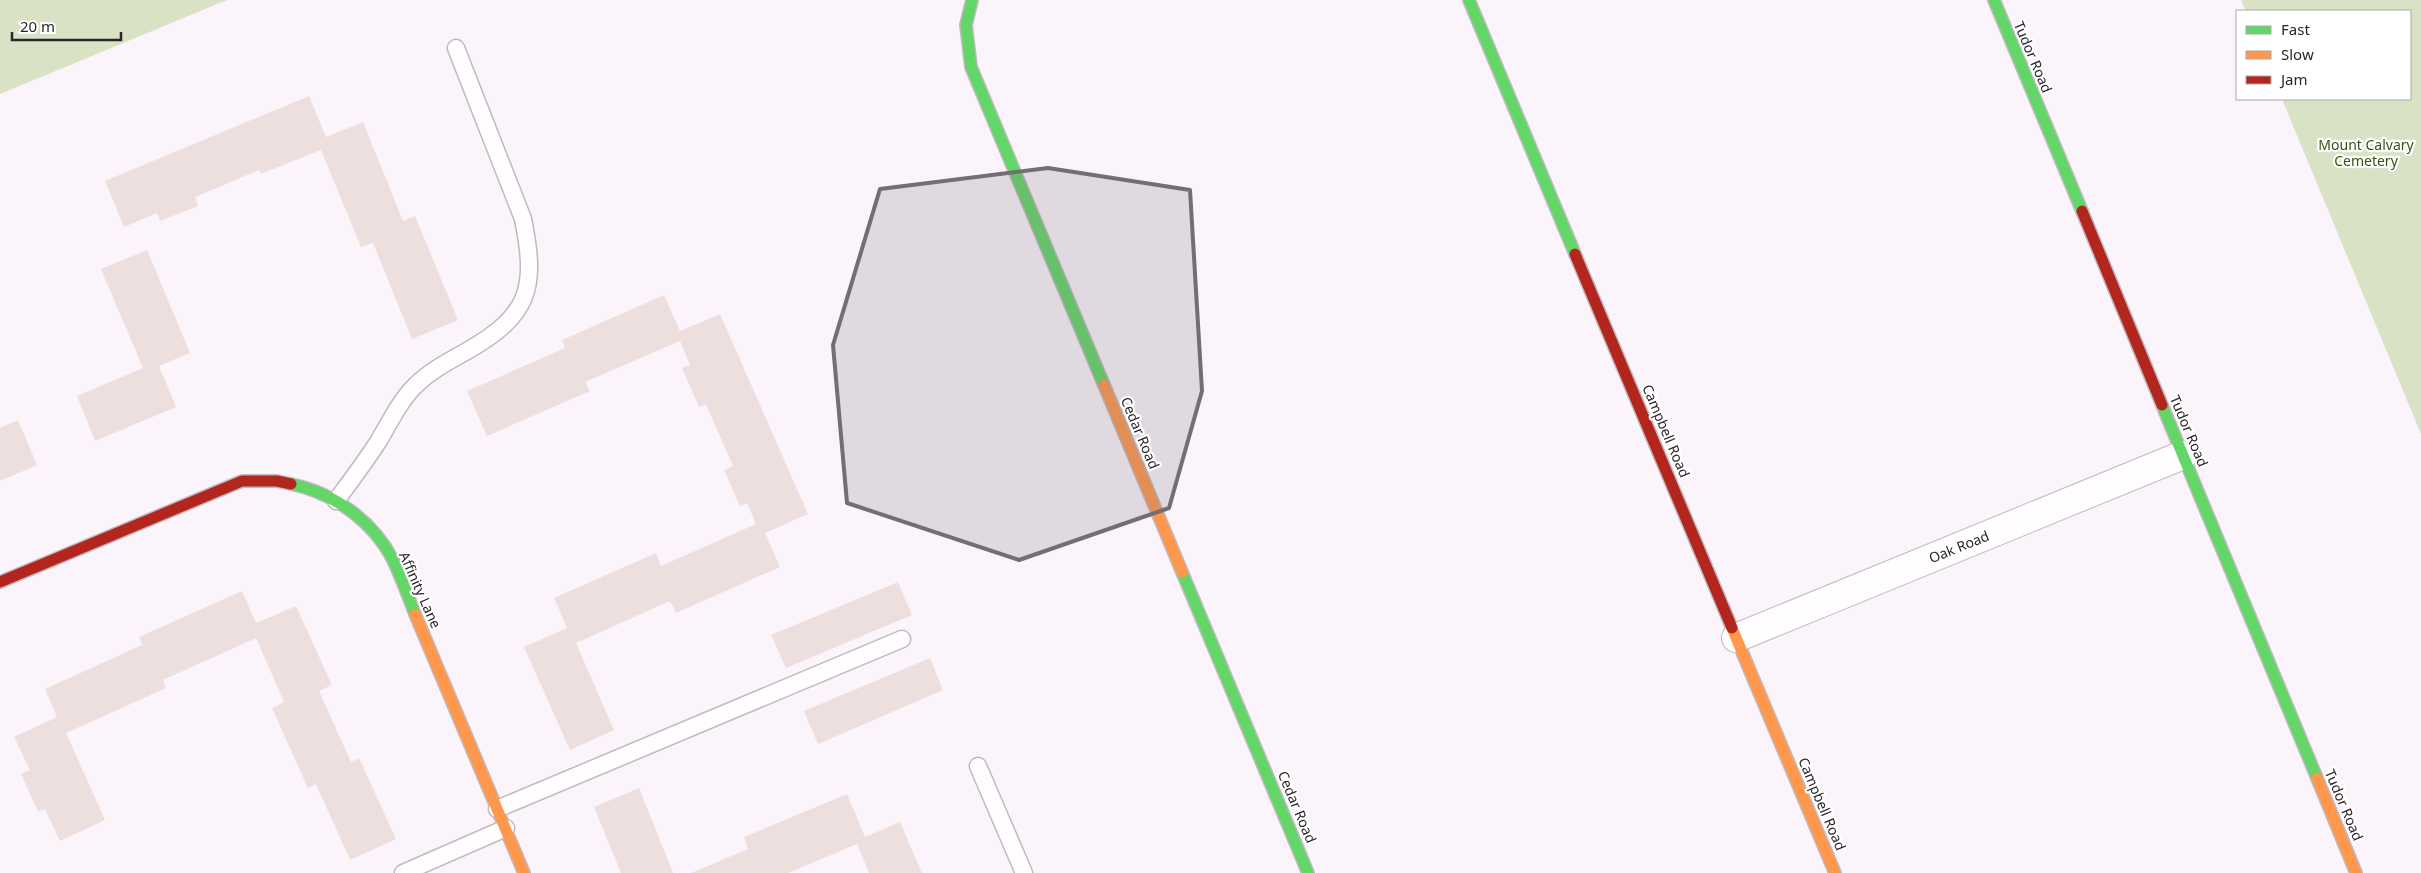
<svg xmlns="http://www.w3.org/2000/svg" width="2421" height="873" font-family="'Noto Sans',sans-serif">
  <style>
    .green { fill: #d9e2c4 }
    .building { fill: #eddfde }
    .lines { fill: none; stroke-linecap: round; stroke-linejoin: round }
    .lane-casing { stroke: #c0babf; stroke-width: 19 }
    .street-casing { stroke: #c0babf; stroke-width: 30 }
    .fast-casing { stroke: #c0babf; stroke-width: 14 }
    .slow-casing { stroke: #c0babf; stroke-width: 14 }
    .jam-casing { stroke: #c0babf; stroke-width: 14 }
    .lane { stroke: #fffdfe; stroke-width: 16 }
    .street { stroke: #fffdfe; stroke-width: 28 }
    .fast { stroke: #63d668; stroke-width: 11 }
    .slow { stroke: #ff974d; stroke-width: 11 }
    .jam { stroke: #b3261e; stroke-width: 11 }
    .marked { fill: #746d72; fill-opacity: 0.2; stroke: #746d72; stroke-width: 4; stroke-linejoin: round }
    .labels { text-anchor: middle; stroke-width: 4.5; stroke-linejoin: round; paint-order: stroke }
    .street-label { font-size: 14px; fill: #2a2529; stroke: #fff }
    .park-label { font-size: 14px; fill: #3c4f0d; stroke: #fff }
  </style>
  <rect width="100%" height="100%" fill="#fcf4fb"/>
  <g class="green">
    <polygon points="0,0 227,0 0,94"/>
    <polygon points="2241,0 2421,0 2421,434 2282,99 2410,99 2410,11 2246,11"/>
  </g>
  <g class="building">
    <polygon points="309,96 326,137 363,122 403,221 415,216 458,320 412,339 373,243 361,247 321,150 261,174 259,170 195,197 198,206 160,221 157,213 124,227 105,181"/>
    <polygon points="147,250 190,353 159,366 176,407 95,441 77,396 143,368 101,269"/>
    <polygon points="664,295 680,331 720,314 808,514 765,533 780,567 676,613 670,601 576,643 614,730 570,750 524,647 567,628 554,598 656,553 661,566 756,524 747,503 740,506 724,470 733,466 706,404 699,407 682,368 690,365 680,341 585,382 590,391 487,436 467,391 565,348 562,340"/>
    <polygon points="18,420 37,465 0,481 0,428"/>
    <polygon points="898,582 912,615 786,668 771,635"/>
    <polygon points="242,591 256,623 296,606 332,685 319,691 351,762 359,758 396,839 350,860 316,784 308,788 272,708 284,702 256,638 163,680 166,688 66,733 105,820 60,841 45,809 38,812 21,774 30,770 14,737 57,717 45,689 142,645 139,637"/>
    <polygon points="930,658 943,690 818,744 804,711"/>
    <polygon points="639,788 673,873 621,873 594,807"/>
    <polygon points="847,794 865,837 900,822 922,873 869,873 857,844 788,873 691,873 748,849 744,837"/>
  </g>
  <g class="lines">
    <defs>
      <g id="lane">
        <path d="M336 501C350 482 365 462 378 442 389 424 400 400 416 385 430 371 449 361 467 351 530 315 537 288 523 219L456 48"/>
        <polyline points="978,766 1024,873"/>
        <polyline points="497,809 902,639"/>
        <polyline points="403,873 506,828"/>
      </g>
      <polyline id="street" points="1736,638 2183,455"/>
      <g id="fast">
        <polyline points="972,0 966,25 971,67 1104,385"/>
        <polyline points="1469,0 1575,254"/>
        <polyline points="1994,0 2082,211"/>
        <polyline points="2162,405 2317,778"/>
        <path d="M291 484C334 493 373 521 393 560 401 577 408 596 415 614"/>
        <polyline points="1182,572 1308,873"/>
      </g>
      <g id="slow">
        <polyline points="1104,385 1182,572"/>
        <polyline points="415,614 524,873"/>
        <polyline points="1732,628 1835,873"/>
        <polyline points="2317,778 2356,873"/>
      </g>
      <g id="jam">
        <polyline points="2082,211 2162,405"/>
        <polyline points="1575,254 1732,628"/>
        <polyline points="0,582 242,481 277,481 291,484"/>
      </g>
    </defs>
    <use href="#lane" class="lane-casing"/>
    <use href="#street" class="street-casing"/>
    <use href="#fast" class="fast-casing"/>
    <use href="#slow" class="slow-casing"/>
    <use href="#jam" class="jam-casing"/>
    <use href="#lane" class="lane"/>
    <use href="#street" class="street"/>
    <use href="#fast" class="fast"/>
    <use href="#slow" class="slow"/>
    <use href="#jam" class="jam"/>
  </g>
  <path class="marked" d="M1048 168 1190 190 1202 391 1169 508 1019 560 847 503 833 345 880 189Z"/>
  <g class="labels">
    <g class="street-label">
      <text transform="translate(2033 57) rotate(67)" y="5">Tudor Road</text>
      <text transform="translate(1666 431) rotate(67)" y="5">Campbell Road</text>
      <text transform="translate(2189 431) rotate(67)" y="5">Tudor Road</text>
      <text transform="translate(1140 433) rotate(67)" y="5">Cedar Road</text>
      <text transform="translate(1959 547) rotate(-22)" y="5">Oak Road</text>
      <text transform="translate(420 590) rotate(66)" y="5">Affinity Lane</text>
      <text transform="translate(1822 804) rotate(67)" y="5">Campbell Road</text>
      <text transform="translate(2344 805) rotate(67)" y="5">Tudor Road</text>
      <text transform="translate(1297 807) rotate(67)" y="5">Cedar Road</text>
    </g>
    <g class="park-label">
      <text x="2366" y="150">Mount Calvary<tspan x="2366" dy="16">Cemetery</tspan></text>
    </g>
  </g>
  <rect x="2236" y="10" width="175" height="90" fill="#ffffff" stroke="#aaa8a9"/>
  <rect x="2246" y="26" width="25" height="8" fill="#63d668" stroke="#aaa8a9"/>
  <text x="2281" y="35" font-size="15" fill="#2a2529">Fast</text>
  <rect x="2246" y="51" width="25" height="8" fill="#ff974d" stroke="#aaa8a9"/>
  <text x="2281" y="60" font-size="15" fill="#2a2529">Slow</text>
  <rect x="2246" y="76" width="25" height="8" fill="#b3261e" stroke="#aaa8a9"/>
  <text x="2281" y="85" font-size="15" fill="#2a2529">Jam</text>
  <path d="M12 32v8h109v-8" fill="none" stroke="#2a2529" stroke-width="2.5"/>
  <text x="20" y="32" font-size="15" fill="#2a2529" stroke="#ffffff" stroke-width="4" paint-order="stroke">20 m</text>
</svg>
